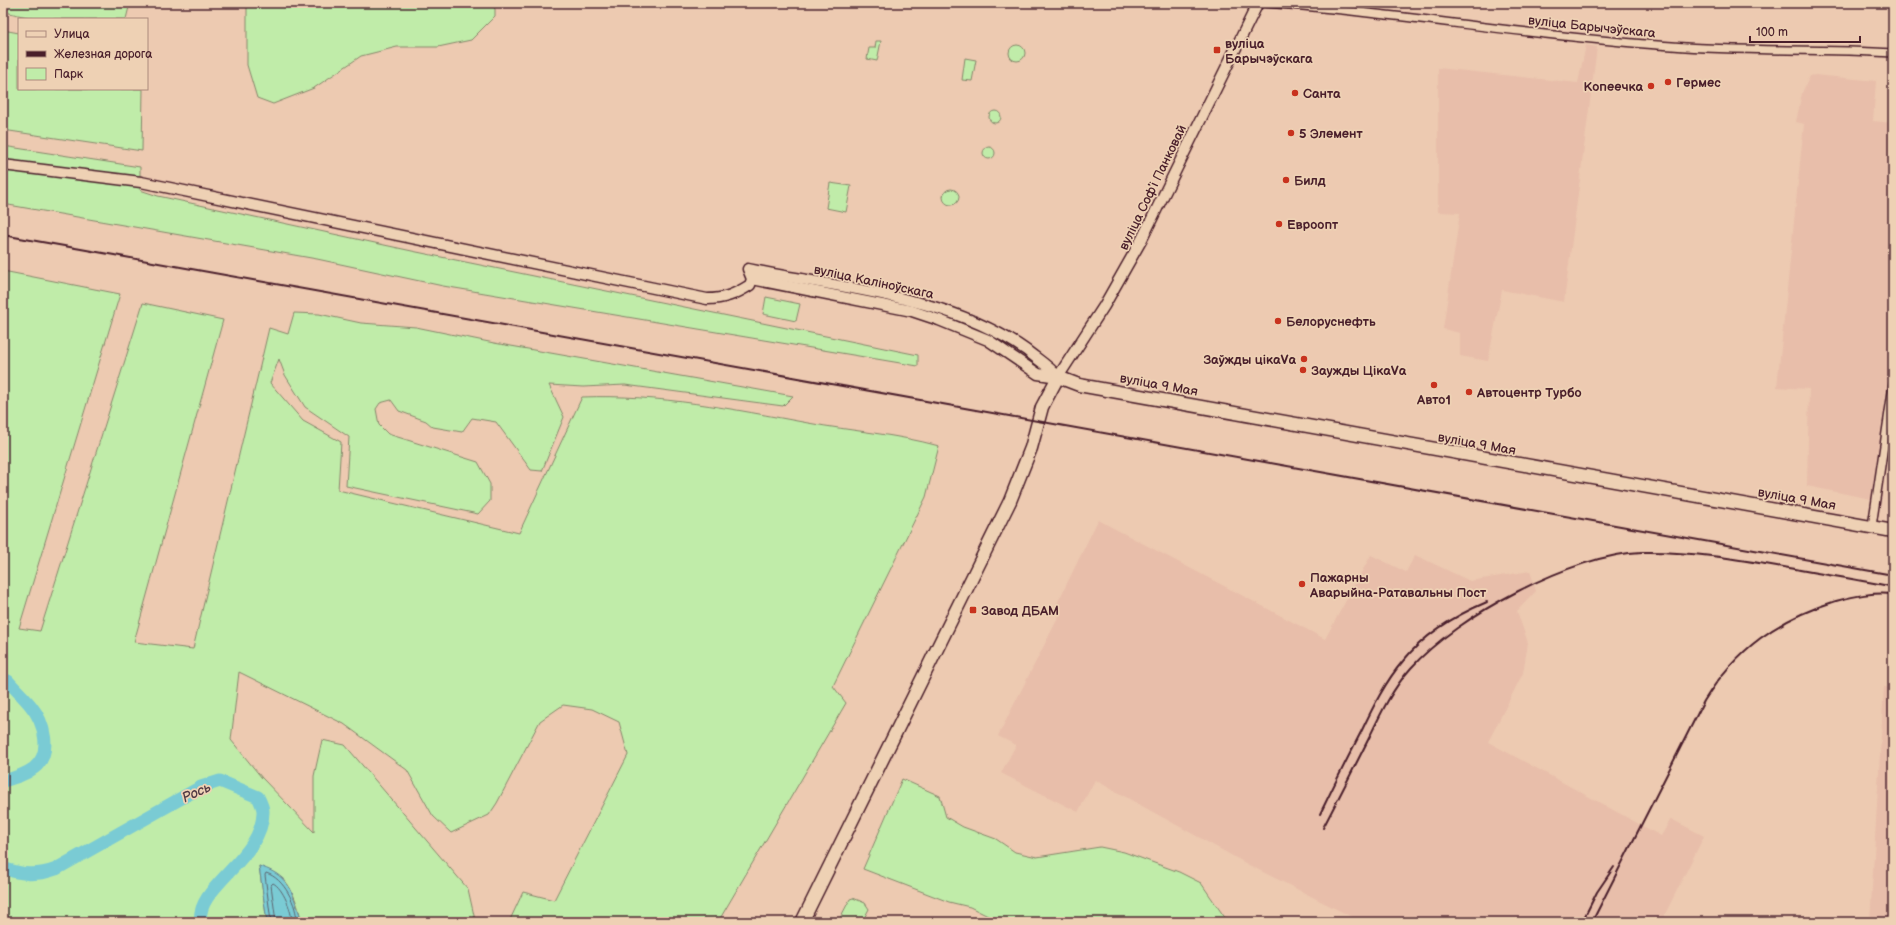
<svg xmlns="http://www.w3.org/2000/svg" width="1896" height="925" font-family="'Balsamiq Sans',sans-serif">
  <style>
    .built { fill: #e8beaa }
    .green { fill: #c0eca9; stroke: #85866a }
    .water { fill: #7acbd4; stroke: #678690 }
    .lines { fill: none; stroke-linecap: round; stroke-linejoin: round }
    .shore { stroke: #5d646f; stroke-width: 1 }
    .river { stroke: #7acbd4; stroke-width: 13 }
    .street-casing { stroke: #4a1f2b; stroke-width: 10 }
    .secondary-casing { stroke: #4a1f2b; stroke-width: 13 }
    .primary-casing { stroke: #4a1f2b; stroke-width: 15 }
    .street { stroke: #eed1b4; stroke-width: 7 }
    .secondary { stroke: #eed1b4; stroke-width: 10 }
    .primary { stroke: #eed1b4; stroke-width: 12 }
    .rail { stroke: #4a1f2b; stroke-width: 2 }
    .poi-dot { fill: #c8321e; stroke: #eed1b4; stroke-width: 1.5 }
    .labels { text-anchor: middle; stroke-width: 3.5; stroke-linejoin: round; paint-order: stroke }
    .street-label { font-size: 13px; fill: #4a1f2b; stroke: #eed1b4 }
    .poi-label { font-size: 13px; font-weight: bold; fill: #4a1f2b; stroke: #eed1b4; text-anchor: start }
    .water-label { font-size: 14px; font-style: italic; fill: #513944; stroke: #eed1b4 }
  </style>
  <rect width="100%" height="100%" fill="#edcab1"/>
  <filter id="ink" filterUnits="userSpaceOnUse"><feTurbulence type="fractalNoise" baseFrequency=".025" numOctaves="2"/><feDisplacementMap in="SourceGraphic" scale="8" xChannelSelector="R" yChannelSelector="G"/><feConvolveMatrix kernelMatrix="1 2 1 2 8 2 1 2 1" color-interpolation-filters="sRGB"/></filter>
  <g filter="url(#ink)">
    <g class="built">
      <polygon points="1586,45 1597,47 1564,302 1502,290 1488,361 1460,356 1460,333 1443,329 1460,213 1438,212 1438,68 1578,83"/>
      <polygon points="1815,75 1876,81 1873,121 1893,123 1893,343 1871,499 1807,486 1809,389 1777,387 1804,124 1796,122 1802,93 1810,76"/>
      <polygon points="1098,520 1325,639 1371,555 1406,572 1415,555 1470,581 1530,571 1536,591 1517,611 1528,643 1523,673 1488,742 1661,836 1671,819 1704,836 1661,922 1362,922 1249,865 1095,780 1078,812 1001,773 1016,745 998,736 1059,616 1053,612"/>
      <polygon points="1884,687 1893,688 1893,922 1870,922"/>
    </g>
    <g class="green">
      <polygon points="5,3 130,3 126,19 36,19 5,12"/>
      <polygon points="247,3 492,3 495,9 495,16 471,40 438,47 397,47 361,56 314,88 273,104 257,98 247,65"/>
      <polygon points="3,30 19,33 19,89 143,89 142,151 3,130"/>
      <polygon points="876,41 881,41 877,61 867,59 869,48 875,48"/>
      <circle cx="1017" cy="53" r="8"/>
      <polygon points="965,58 976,60 972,81 962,80"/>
      <circle cx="995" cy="117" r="6"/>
      <polygon points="3,146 140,167 140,190 158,196 412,251 918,355 918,366 443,286 317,259 3,204"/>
      <circle cx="989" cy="153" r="6"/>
      <polygon points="830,183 851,186 846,212 826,208"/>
      <circle cx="951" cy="197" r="8"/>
      <path d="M3 271 120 294 19 628 40 631 143 303 223 320 134 642 193 649 269 328 288 334 294 313 319 314 361 323 416 327 494 343 793 396 783 406 625 385 583 387 549 385 564 417 542 471 531 470 496 422 472 418 462 432 433 427 426 421 399 411 391 400 380 403 376 409 379 425 388 434 478 462 490 484V501L478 514 346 486 349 437 305 407 285 375 279 359 270 383 303 421 341 442 338 490 519 533 582 397C660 394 732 409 808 423 851 431 896 434 939 446L926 497 833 686 846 703 718 922H509L523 892 554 900 628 755 619 722 592 709 563 705 540 721 497 803 489 815 451 833 433 816 407 770 344 724 239 672 231 740 262 778 314 832V776L322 740 345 745 468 889 475 920 474 922H301C301 912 291 884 282 878 276 873 266 870 259 866L267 922H3Z"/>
      <polygon points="766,297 800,304 796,321 763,314"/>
      <polygon points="902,779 940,796 946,817 963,827 996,839 1015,852 1037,857 1100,847 1124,852 1179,872 1201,883 1228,922 1000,922 970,907 949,902 863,869"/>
      <polygon points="853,898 865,903 869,909 862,922 838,922 850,899"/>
    </g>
    <path class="water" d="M259 866C281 873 289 882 296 904 298 910 301 916 301 922H267Z"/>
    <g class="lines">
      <g class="shore">
        <path d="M271 922 265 875 266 873C284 878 297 905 297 922"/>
        <path d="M276 922 271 885 273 883C283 888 292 911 292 922"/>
      </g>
      <g class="river">
        <path d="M3 679 8 681C15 689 24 697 31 706 44 722 53 753 34 768 25 775 14 778 3 781"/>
        <path d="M3 868C22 875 37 876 56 869L201 787 220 781 258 797C260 801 263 807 263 811 264 858 194 888 201 922"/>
      </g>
      <defs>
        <g id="street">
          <path d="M1266 3C1401 13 1536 37 1672 46 1745 52 1819 48 1893 53"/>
          <polyline points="1872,526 1893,385"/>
        </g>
        <g id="secondary">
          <path d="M3 165 141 182 707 299C724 299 736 294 750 285L752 279 748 269C842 289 945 294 1026 350 1037 359 1049 366 1058 377"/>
          <polyline points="752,279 912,311 939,320 988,340 1038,374 1058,377"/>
          <polyline points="1058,377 1104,306 1142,239 1258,3"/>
        </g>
        <polyline id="primary" points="802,922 1010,501 1031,448 1042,407 1058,377 1079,385 1893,531"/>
      </defs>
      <use href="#street" class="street-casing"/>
      <use href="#secondary" class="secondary-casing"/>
      <use href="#primary" class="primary-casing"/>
      <use href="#street" class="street"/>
      <use href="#secondary" class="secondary"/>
      <use href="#primary" class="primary"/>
      <g class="rail">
        <polyline points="3,235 1893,575"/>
        <path d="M1320 814C1333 787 1347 759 1361 732 1373 707 1385 682 1403 661 1424 635 1456 615 1487 602"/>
        <path d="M1323 828C1338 799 1353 770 1368 740 1380 715 1392 689 1411 668 1457 616 1573 554 1642 552 1695 551 1748 561 1800 570 1831 576 1862 580 1893 587"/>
        <polyline points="1582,922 1597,892 1614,867"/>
        <path d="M1592 922 1704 701C1736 649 1778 619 1836 601 1855 596 1873 592 1893 594"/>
      </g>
    </g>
  </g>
  <g class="poi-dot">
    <rect x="1213" y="46" width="8" height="8" rx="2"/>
    <circle cx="1668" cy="82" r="4"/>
    <circle cx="1651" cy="86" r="4"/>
    <circle cx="1295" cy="93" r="4"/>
    <circle cx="1291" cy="133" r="4"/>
    <circle cx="1286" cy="180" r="4"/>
    <circle cx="1279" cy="224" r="4"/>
    <circle cx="1278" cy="321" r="4"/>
    <circle cx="1304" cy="359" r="4"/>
    <circle cx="1303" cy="370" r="4"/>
    <circle cx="1434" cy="385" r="4"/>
    <circle cx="1469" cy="392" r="4"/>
    <circle cx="1302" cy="584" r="4"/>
    <rect x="969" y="606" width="8" height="8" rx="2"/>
  </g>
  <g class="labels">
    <g class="street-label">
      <text transform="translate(1592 26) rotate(6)" y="5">вуліца Барычэўскага</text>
      <text transform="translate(1152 187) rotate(-64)" y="5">вуліца Софʼі Панковай</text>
      <text transform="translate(874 281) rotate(12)" y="5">вуліца Каліноўскага</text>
      <text transform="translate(1159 384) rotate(10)" y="5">вуліца 9 Мая</text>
      <text transform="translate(1477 443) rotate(10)" y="5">вуліца 9 Мая</text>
      <text transform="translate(1797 498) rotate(10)" y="5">вуліца 9 Мая</text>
    </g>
    <g class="poi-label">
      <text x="1225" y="48">вуліца<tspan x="1225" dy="15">Барычэўскага</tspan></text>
      <text x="1676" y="87">Гермес</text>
      <text x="1643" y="91" text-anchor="end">Копеечка</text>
      <text x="1303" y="98">Санта</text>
      <text x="1299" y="138">5 Элемент</text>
      <text x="1294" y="185">Билд</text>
      <text x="1287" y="229">Евроопт</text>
      <text x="1286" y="326">Белоруснефть</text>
      <text x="1296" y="364" text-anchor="end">Заўжды цікаVа</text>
      <text x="1311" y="375">Заужды ЦікаVа</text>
      <text x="1477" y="397">Автоцентр Турбо</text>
      <text x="1434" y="404" text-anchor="middle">Авто1</text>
      <text x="1310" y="582">Пажарны<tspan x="1310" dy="15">Аварыйна-Ратавальны Пост</tspan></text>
      <text x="981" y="615">Завод ДБАМ</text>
    </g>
    <g class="water-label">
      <text transform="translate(196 792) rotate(-25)" y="5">Рось</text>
    </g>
  </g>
  <rect width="1896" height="925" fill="none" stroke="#eed1b4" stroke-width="16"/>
  <rect x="8" y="8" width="1880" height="909" fill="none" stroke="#4a1f2b" stroke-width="1.5" filter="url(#ink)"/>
  <rect x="18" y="18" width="130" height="72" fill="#eed1b4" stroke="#ac8a7d"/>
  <rect x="26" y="31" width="20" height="6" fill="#eed1b4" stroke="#ac8a7d"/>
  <text x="54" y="38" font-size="12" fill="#4a1f2b">Улица</text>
  <rect x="26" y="51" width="20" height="6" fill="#4a1f2b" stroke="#ac8a7d"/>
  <text x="54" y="58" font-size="12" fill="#4a1f2b">Железная дорога</text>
  <rect x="26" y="68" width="20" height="12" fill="#c0eca9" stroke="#ac8a7d"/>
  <text x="54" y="78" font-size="12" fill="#4a1f2b">Парк</text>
  <path d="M1750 36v6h110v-6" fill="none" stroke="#4a1f2b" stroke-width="2"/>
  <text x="1756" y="36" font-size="12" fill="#4a1f2b" stroke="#eed1b4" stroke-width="3" paint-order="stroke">100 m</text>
</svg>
